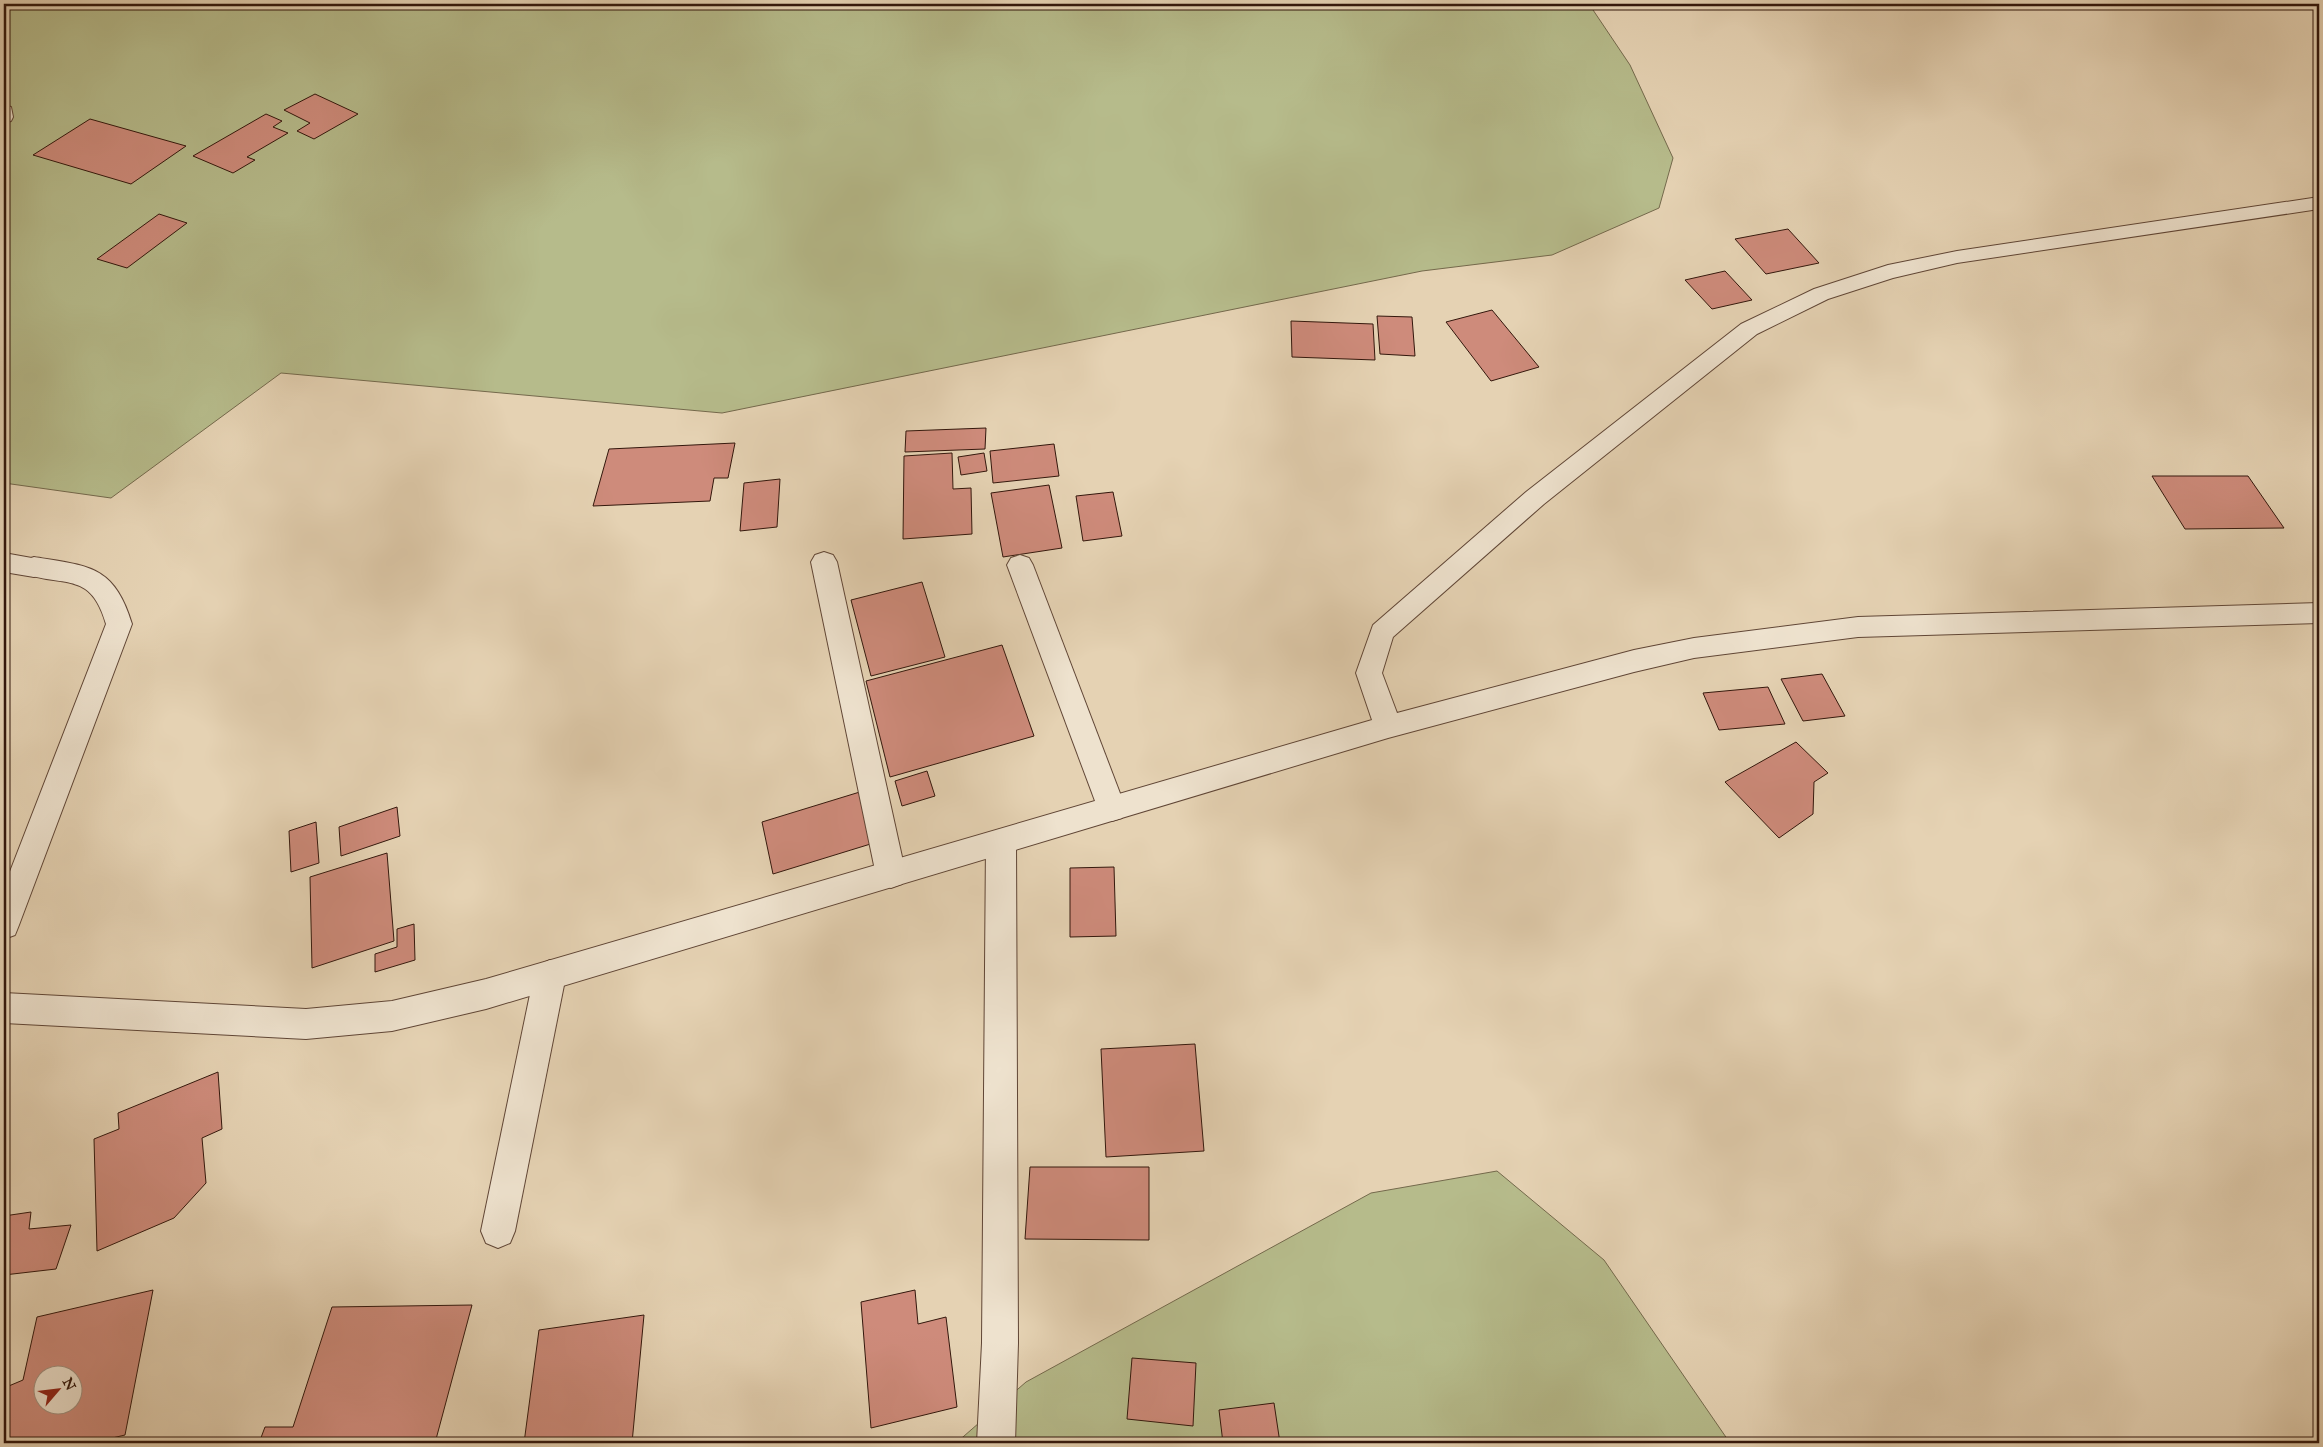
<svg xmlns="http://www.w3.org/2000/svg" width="2323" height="1447" font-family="'IM FELL Great Primer',serif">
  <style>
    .green { fill: #b6bb8b; stroke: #74694c }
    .building { fill: #ce8b7b; stroke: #33170c; fill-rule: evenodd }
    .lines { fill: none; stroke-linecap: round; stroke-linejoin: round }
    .service-casing { stroke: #604636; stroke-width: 2 }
    .minor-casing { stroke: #604636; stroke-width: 2 }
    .tertiary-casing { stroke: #604636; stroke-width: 2 }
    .service { fill: #eee2ce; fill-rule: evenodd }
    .minor { fill: #eee2ce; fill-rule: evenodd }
    .tertiary { fill: #eee2ce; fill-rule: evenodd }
  </style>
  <rect width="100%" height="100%" fill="#e5d2b3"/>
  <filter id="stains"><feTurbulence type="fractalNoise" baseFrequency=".004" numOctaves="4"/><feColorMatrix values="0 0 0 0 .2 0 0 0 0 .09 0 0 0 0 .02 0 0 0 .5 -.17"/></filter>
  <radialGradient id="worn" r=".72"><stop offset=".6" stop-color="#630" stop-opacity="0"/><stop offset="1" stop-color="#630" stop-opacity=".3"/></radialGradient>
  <g class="green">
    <polygon points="4,4 1589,4 1630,65 1673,158 1659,208 1552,255 1422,271 722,413 281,373 111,498 4,483"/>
    <polygon points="1497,1171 1604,1260 1730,1443 956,1443 1026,1382 1371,1193"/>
  </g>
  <g class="building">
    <polygon points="315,94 358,114 314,139 297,131 310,123 284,110"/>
    <polygon points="266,114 282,121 273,127 288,133 247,157 255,160 233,173 193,156"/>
    <polygon points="90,119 186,146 131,184 33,155"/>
    <polygon points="159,214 187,223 127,268 97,259"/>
    <polygon points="1788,229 1819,263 1766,274 1735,239"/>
    <polygon points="1725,271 1752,300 1712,309 1685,280"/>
    <polygon points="1492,310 1539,367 1491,381 1446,322"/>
    <polygon points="1377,316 1412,317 1415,356 1380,354"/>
    <polygon points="1291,321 1373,324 1375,360 1292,357"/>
    <polygon points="986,428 985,449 905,452 906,431"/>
    <polygon points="735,443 728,478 714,478 710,501 593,506 609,449"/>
    <polygon points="1054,444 1059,476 993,483 990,451"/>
    <polygon points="952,453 953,489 971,488 972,534 903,539 904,456"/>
    <polygon points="984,453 987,471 961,475 958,457"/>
    <polygon points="2152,476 2248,476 2284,528 2185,529"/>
    <polygon points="780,479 777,527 740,531 744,483"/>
    <polygon points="1049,485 1062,548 1003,557 991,493"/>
    <polygon points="1113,492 1122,536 1083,541 1076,496"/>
    <polygon points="922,582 945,657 871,676 851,600"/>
    <polygon points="1002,645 1034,736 890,777 866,681"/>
    <polygon points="1822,674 1845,716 1803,721 1781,679"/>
    <polygon points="1768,687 1785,724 1719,730 1703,693"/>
    <polygon points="1796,742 1828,773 1814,782 1813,814 1779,838 1725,782"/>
    <polygon points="927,771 935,796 902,806 895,781"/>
    <polygon points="863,791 877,842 773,874 762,822"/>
    <polygon points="397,807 400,836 341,856 339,827"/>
    <polygon points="316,822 319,863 291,872 289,831"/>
    <polygon points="387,853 394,941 312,968 310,877"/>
    <polygon points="1114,867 1116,936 1070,937 1070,868"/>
    <polygon points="414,924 415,960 375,972 375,954 397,947 397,929"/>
    <polygon points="1195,1044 1204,1151 1106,1157 1101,1049"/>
    <polygon points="218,1072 222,1129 202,1138 206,1183 174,1218 97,1251 94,1139 119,1129 118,1113"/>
    <polygon points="1030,1167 1149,1167 1149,1240 1025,1239"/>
    <polygon points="31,1212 29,1229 71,1225 56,1269 4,1275 4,1216"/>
    <path d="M153 1290 125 1435 91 1443H4V1388L23 1380 37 1317ZM42 1374H72V1404H42Z"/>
    <polygon points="915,1290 918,1324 946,1317 957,1407 871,1428 861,1302"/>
    <polygon points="472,1305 435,1443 259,1443 265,1427 293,1427 332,1307"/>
    <polygon points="644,1315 632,1443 524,1443 539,1330"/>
    <polygon points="1132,1358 1196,1363 1193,1426 1127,1419"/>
    <polygon points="1274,1403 1280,1443 1223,1443 1219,1410"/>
  </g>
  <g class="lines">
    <defs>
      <g id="service">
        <polygon points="4,105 11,107 13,117 11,121 4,123"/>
        <polygon points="4,553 43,560 47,567 43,574 34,577 4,572"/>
        <polygon points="1001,829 1011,833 1016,842 1018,1343 1015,1443 977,1443 982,1343 986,842 991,833"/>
      </g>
      <g id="minor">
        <polygon points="824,552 833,555 837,562 906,875 902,884 891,888 880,884 876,875 811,562 815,555"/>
        <polygon points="1020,555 1029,558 1033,565 1126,809 1122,818 1112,821 1102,818 1098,809 1007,565 1011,558"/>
        <path d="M34 557C89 566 114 565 132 624L19 925 15 935 4 939V887L106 624C91 572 67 587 25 574L21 567 25 560Z"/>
        <polygon points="550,960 561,965 566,975 515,1231 510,1243 498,1248 486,1243 481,1231 534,975 539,965"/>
      </g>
      <polygon id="tertiary" points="2319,197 2319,209 1957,263 1893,278 1828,299 1757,334 1544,504 1393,637 1382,673 1397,713 1634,650 1694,638 1858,617 2319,603 2319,623 1858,637 1694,658 1634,672 1388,738 486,1009 392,1031 306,1039 4,1023 4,993 306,1009 392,1001 486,979 1372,720 1356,673 1373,625 1526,492 1741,324 1814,289 1888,265 1957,251"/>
    </defs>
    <use href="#service" class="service-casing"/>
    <use href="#minor" class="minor-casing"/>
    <use href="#tertiary" class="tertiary-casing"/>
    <use href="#service" class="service"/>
    <use href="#minor" class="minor"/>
    <use href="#tertiary" class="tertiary"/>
  </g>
  <rect width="2323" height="1447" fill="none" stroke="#e5d2b3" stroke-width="20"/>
  <rect x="5" y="5" width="2313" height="1437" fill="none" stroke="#33170c" stroke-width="2.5"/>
  <rect x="10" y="10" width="2303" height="1427" fill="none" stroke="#33170c"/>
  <g transform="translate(58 1390) rotate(62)"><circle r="24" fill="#eee2ce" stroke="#a39180"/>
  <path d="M0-4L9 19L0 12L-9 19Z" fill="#8f2418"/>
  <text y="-8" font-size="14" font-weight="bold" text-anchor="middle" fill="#33170c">N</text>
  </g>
  <rect width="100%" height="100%" filter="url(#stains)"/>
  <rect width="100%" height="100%" fill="url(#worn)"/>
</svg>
